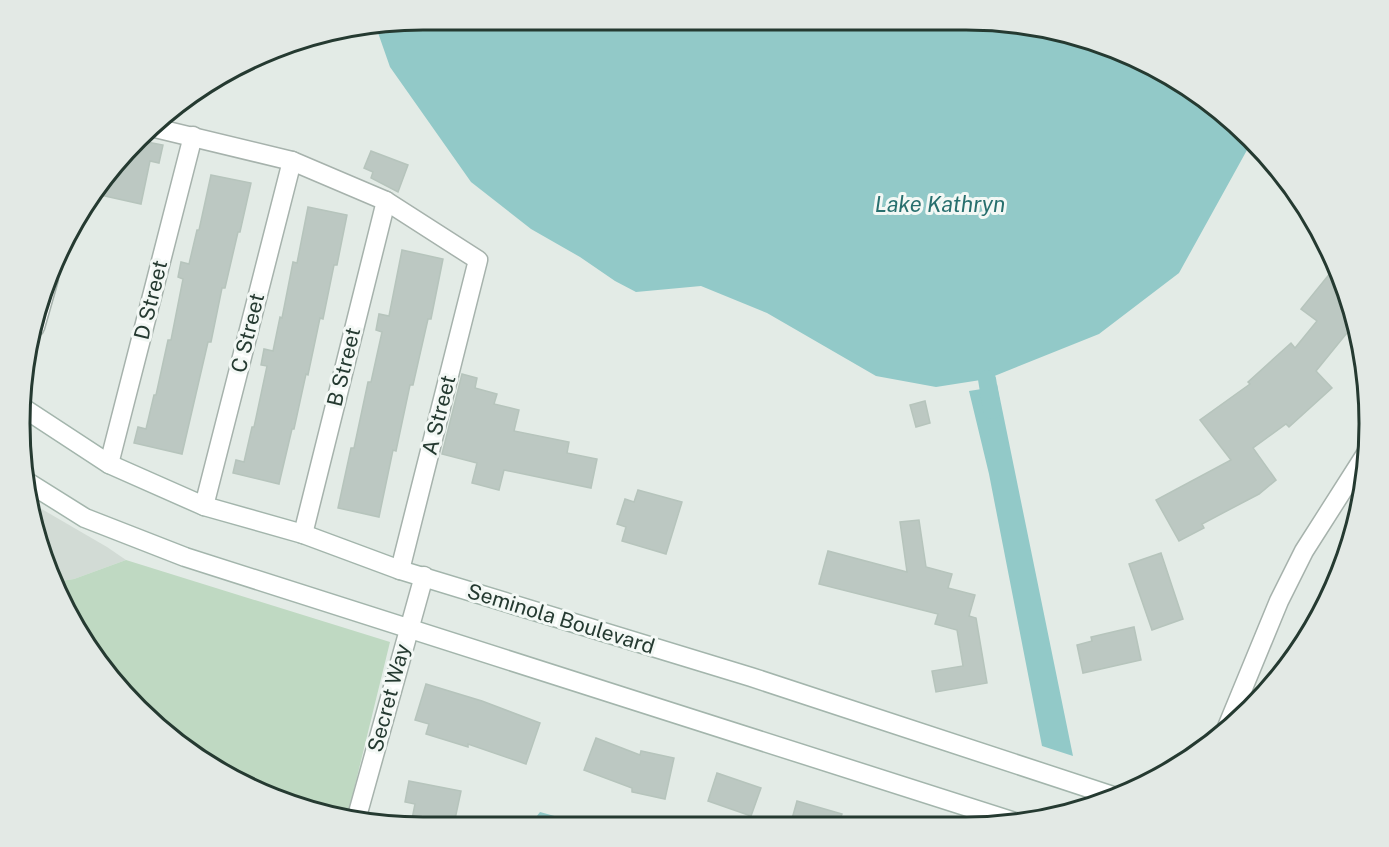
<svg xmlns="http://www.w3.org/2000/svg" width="1389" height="847" font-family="'Public Sans',sans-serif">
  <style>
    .built { fill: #d2dbd5 }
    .green { fill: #bfd9c2 }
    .water { fill: #92c9c8 }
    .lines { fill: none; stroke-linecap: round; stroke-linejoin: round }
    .canal { stroke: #92c9c8; stroke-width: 18 }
    .building { fill: #bcc8c2; stroke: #b6c4bc; stroke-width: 1.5 }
    .street-casing { stroke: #a6b2ac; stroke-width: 21 }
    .secondary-casing { stroke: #a3b5ac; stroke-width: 21 }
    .street { stroke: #fff; stroke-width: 18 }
    .secondary { stroke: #fff; stroke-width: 18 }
    .labels { text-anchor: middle; stroke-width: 6; stroke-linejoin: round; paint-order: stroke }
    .street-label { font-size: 21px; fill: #253a31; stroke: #f3f8f5 }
    .water-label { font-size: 22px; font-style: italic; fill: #276f6e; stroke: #f3f8f5 }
    .rim { fill: none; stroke: #253a31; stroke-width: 3 }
  </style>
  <rect width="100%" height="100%" fill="#e3ebe6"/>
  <polygon class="built" points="33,504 107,547 126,560 74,579 55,582 41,553"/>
  <polygon class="green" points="126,560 390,642 347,818 269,797 178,744 88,648 55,582 74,579"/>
  <g class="water">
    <polygon points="424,20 1018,23 1120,50 1211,103 1252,141 1179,273 1099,334 987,379 936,387 876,376 767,313 701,286 636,292 615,281 580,257 531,229 471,182 390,67 376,27"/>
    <polygon points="997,384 1073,756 1042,746 989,474 969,391 988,388"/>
    <polygon points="540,812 587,825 530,825"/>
  </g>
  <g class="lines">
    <polyline class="canal" points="987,379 992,410"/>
  </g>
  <g class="building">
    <polygon points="142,141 163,145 159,163 150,161 141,204 100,195 103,183"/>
    <polygon points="371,151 408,165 398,192 371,178 373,172 364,168"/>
    <polygon points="211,175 251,183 240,232 238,232 225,288 222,288 211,342 208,342 182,454 134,443 138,427 146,429 154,395 156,395 168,340 171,340 183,279 178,277 181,262 189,264 197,230 199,230"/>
    <polygon points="308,207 347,215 337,265 334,265 323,319 320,318 308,375 306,374 294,429 292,429 279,484 233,473 236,460 244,462 252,427 254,427 267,366 261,365 264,349 273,351 280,317 282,318 293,262 297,263"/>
    <polygon points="402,250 443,259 431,319 428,319 413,385 410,385 396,451 393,450 379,517 338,508 351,448 354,448 368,382 371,382 382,332 376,330 379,314 389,316"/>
    <polygon points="1336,266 1348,293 1355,323 1316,371 1332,388 1289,427 1286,424 1253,448 1276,480 1259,494 1202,524 1204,528 1179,541 1156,500 1231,460 1200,420 1250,384 1248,382 1291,343 1295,348 1317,321 1301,309"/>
    <polygon points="462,374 477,378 475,388 497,394 494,404 519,410 514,431 569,442 567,453 597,459 591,488 504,470 499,490 472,483 477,463 442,454"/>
    <polygon points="925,401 930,423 916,427 910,405"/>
    <polygon points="638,490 682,502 666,554 622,541 626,527 617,524 625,499 634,502"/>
    <polygon points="919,520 926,567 952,574 948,588 975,595 969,616 976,618 987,683 936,692 932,671 963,666 957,630 935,624 938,614 819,584 828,551 907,572 900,522"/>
    <polygon points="1161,553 1183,619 1152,630 1129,564"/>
    <polygon points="1134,627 1141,660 1083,673 1077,645 1092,641 1091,637"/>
    <polygon points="426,684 482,701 540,723 526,764 468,744 468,747 426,734 429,724 415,720"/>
    <polygon points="596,738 640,755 641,751 674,758 665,799 632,792 632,788 584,770"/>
    <polygon points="717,773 761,788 751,816 708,801"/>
    <polygon points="409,781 461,791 454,824 411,824 415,804 405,802"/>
    <polygon points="797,801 842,814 838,826 790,826"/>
  </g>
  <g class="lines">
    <defs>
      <g id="street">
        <polyline points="155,128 292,161 386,201 478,260 400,570"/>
        <polyline points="35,327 49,278"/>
        <polyline points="109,464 193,136"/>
        <polyline points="204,506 292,161"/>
        <polyline points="303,534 386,201"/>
        <polyline points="1225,732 1279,601 1304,551 1369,449"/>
        <polyline points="356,820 424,576"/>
        <polyline points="980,827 984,813"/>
      </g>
      <g id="secondary">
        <polyline points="22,407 109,464 204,506 303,534 400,570 751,677 1116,797"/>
        <polyline points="29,483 85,518 185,557 1015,822"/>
      </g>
    </defs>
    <use href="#street" class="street-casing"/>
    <use href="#secondary" class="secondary-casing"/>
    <use href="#street" class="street"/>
    <use href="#secondary" class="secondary"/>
  </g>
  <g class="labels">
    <g class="street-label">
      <text transform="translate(151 300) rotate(-76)" y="7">D Street</text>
      <text transform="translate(248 333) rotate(-76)" y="7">C Street</text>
      <text transform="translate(344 367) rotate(-76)" y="7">B Street</text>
      <text transform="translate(439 415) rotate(-76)" y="7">A Street</text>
      <text transform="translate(561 619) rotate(17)" y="7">Seminola Boulevard</text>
      <text transform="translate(389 698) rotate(-75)" y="7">Secret Way</text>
    </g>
    <g class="water-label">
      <text x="940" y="212">Lake Kathryn</text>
    </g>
  </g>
  <path d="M0 0H1389V847H0ZM423 30H966A393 393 0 0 1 1359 423V424A393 393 0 0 1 966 817H423A393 393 0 0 1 30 424V423A393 393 0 0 1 423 30Z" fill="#e3e9e5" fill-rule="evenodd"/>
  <path class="rim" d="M423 30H966A393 393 0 0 1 1359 423V424A393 393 0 0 1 966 817H423A393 393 0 0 1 30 424V423A393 393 0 0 1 423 30Z"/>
</svg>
